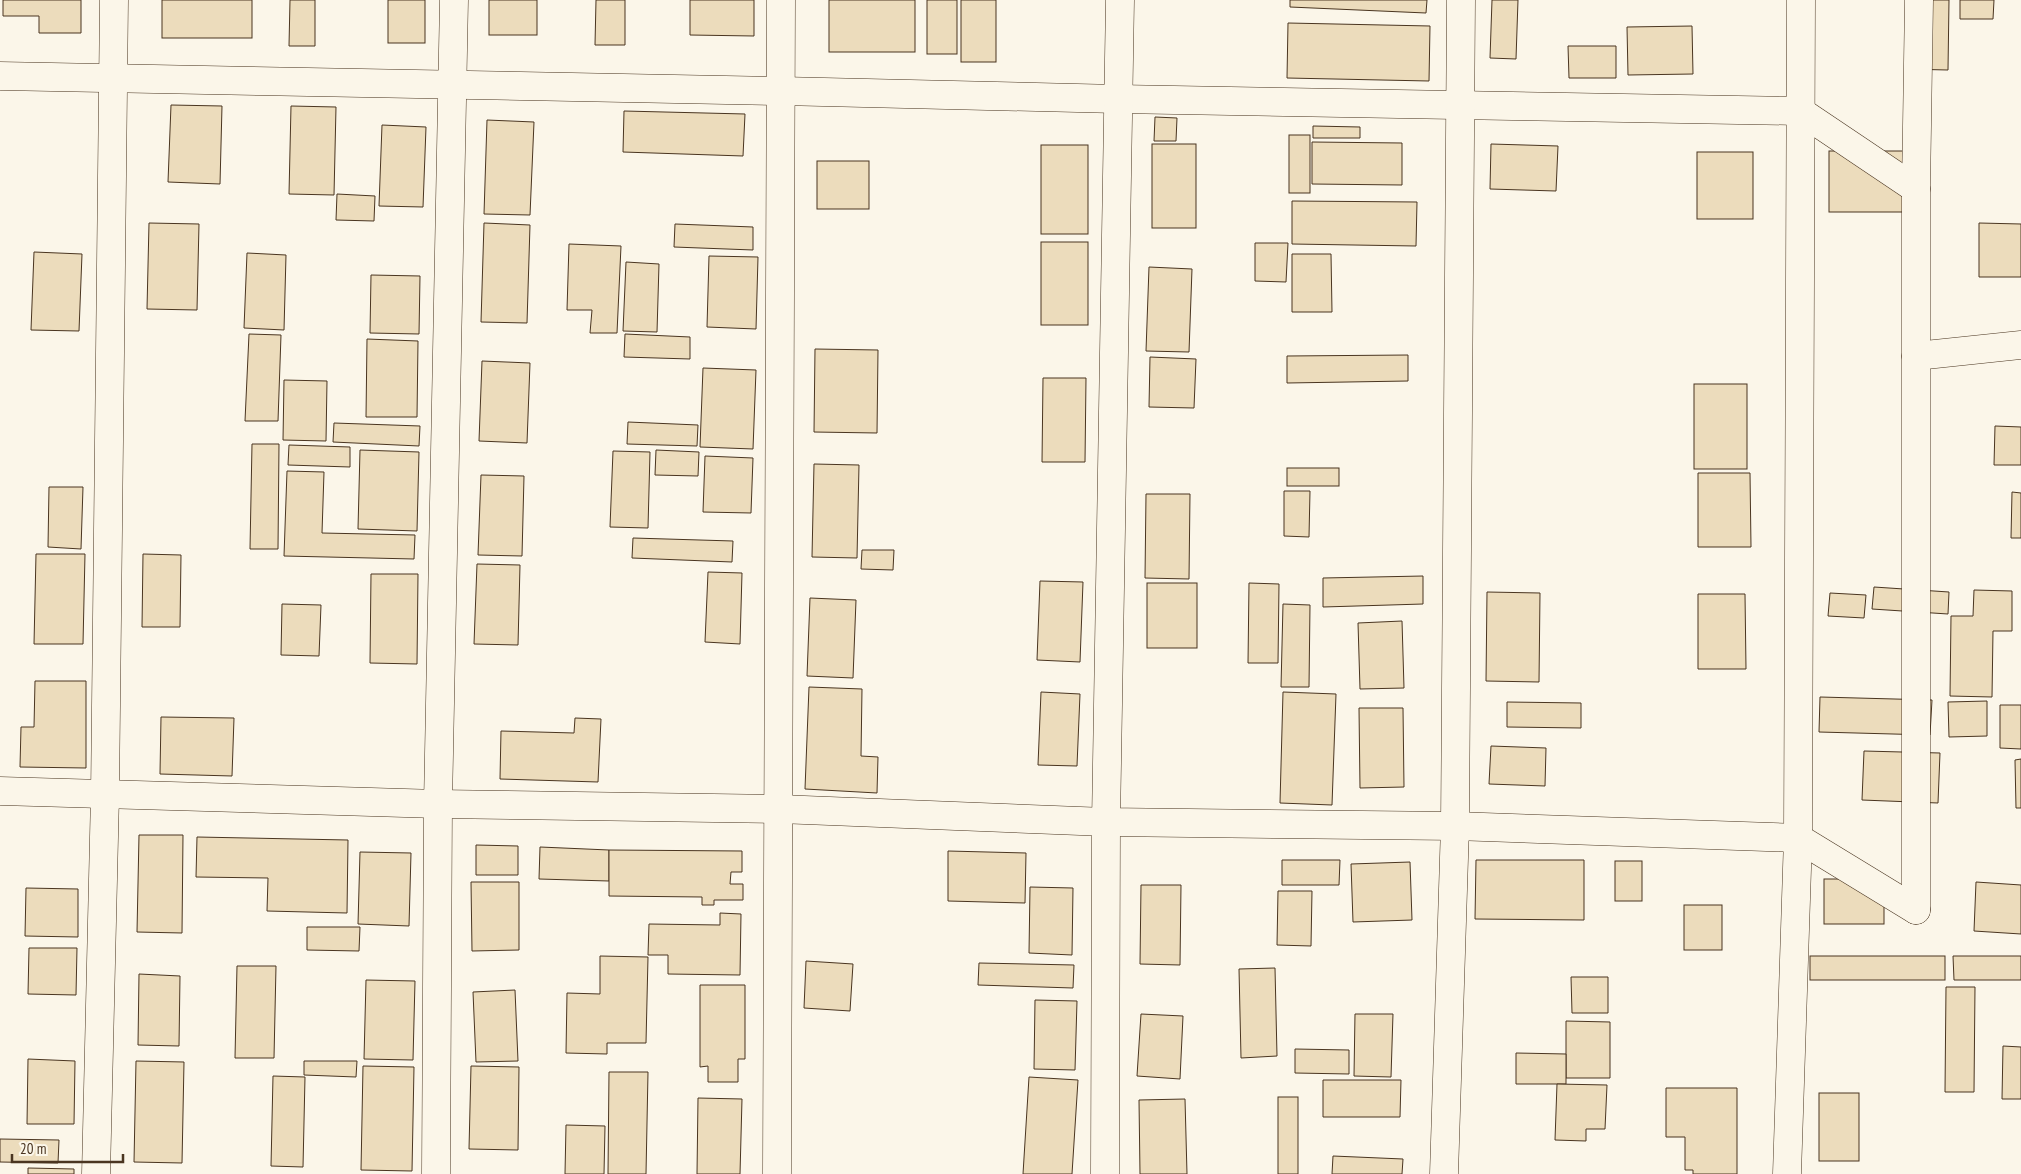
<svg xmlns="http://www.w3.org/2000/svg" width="2021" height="1174" font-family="'PT Sans Narrow',sans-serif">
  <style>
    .building { fill: #ecdcbc; stroke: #4a3520 }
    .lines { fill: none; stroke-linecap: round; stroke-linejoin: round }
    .street-casing { stroke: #4a3520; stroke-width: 29 }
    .street { stroke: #fbf6e9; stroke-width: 28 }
  </style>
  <rect width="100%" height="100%" fill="#fbf6e9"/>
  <g class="building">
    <polygon points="3,0 81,0 81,33 39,33 39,16 3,16"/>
    <rect x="162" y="0" width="90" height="38"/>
    <polygon points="290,0 315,0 315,46 289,46"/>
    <rect x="388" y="0" width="37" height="43"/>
    <rect x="489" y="0" width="48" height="35"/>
    <polygon points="596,0 625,0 625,45 595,45"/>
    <polygon points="690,0 754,0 754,36 690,35"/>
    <rect x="829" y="0" width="86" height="52"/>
    <rect x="927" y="0" width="30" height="54"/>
    <rect x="961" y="0" width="35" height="62"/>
    <polygon points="1290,0 1427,0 1426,13 1290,7"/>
    <polygon points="1492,0 1518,0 1516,59 1490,58"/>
    <polygon points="1906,0 1949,0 1948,70 1905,69"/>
    <polygon points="1960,0 1994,0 1993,19 1960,19"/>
    <polygon points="1288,23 1430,26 1429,81 1287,78"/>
    <polygon points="1692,26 1693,74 1628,75 1627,27"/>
    <polygon points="1568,46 1616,46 1616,78 1569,78"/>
    <polygon points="171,105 222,106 220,184 168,182"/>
    <polygon points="291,106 336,107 334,195 289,194"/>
    <polygon points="624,111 745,114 743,156 623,152"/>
    <polygon points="1155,117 1177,118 1176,141 1154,141"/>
    <polygon points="487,120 534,122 530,215 484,214"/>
    <polygon points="382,125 426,127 423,207 379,206"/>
    <polygon points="1313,126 1360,127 1360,138 1313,138"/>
    <rect x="1289" y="135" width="21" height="58"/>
    <polygon points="1312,142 1402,143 1402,185 1312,184"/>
    <rect x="1152" y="144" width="44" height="84"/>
    <polygon points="1491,144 1558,146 1556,191 1490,189"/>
    <rect x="1041" y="145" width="47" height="89"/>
    <rect x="1829" y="151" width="74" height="61"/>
    <rect x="1697" y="152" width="56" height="67"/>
    <rect x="817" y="161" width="52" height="48"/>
    <polygon points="337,194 375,196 374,221 336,220"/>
    <polygon points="1292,201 1417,202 1416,246 1292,244"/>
    <polygon points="149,223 199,224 197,310 147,309"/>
    <polygon points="484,223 530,225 527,323 481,322"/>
    <polygon points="1979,223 2021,224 2021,277 1979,277"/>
    <polygon points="675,224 753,227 753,250 674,247"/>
    <rect x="1041" y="242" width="47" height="83"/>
    <polygon points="1255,243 1288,243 1286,282 1255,281"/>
    <polygon points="569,244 621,246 617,333 590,333 592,310 567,310"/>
    <polygon points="34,252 82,254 79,331 31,330"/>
    <polygon points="247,253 286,255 284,330 244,328"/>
    <polygon points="1292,254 1331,254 1332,312 1292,312"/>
    <polygon points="709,256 758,257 756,329 707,327"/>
    <polygon points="626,262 659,264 657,332 623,331"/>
    <polygon points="1149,267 1192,269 1189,352 1146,351"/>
    <polygon points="371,275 420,276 419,334 370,333"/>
    <polygon points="249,334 281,335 278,421 245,421"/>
    <polygon points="625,334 690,337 690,359 624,357"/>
    <polygon points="367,339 418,341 417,417 366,417"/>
    <polygon points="815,349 878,350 877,433 814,432"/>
    <polygon points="1408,355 1408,381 1287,383 1287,356"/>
    <polygon points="1150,357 1196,359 1194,408 1149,407"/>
    <polygon points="482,361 530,363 527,443 479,441"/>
    <polygon points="703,368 756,370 753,449 700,447"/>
    <polygon points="1043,378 1086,378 1085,462 1042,462"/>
    <polygon points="284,380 327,381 326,441 283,440"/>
    <rect x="1694" y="384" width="53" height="85"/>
    <polygon points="628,422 698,425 697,446 627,444"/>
    <polygon points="334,423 420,426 419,446 333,442"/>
    <polygon points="1995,426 2021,427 2021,465 1994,465"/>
    <polygon points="252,444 279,444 278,549 250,549"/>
    <polygon points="289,445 350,447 350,467 288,465"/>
    <polygon points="360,450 419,452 417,531 358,529"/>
    <polygon points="656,450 699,452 698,476 655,475"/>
    <polygon points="613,451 650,452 648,528 610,527"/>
    <polygon points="705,456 753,458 751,513 703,512"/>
    <polygon points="814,464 859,465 857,558 812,557"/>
    <rect x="1287" y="468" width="52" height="18"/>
    <polygon points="287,471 324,472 322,533 415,535 414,559 284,556"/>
    <polygon points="1698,473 1750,473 1751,547 1698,547"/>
    <polygon points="481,475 524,476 522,556 478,555"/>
    <polygon points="49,487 83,487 81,549 48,547"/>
    <polygon points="1284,491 1310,491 1309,537 1284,536"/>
    <polygon points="2012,492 2021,493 2021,538 2011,538"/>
    <polygon points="1146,494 1190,494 1189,579 1145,578"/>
    <polygon points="633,538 733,541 732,562 632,558"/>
    <polygon points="862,550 894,550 893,570 861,569"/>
    <polygon points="36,554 85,554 83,644 34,644"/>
    <polygon points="143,554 181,555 180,627 142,627"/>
    <polygon points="477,564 520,565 518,645 474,644"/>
    <polygon points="708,572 742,573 740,644 705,642"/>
    <polygon points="371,574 418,574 417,664 370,663"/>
    <polygon points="1423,576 1423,604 1323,607 1323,578"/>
    <polygon points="1040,581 1083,582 1080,662 1037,660"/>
    <rect x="1147" y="583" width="50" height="65"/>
    <polygon points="1249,583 1279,584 1278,663 1248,663"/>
    <polygon points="1874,587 1949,592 1948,614 1872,609"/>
    <polygon points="1974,590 2012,591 2012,631 1993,631 1992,697 1950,696 1951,616 1973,616"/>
    <polygon points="1487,592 1540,593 1539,682 1486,681"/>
    <polygon points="1830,593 1866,595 1864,618 1828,616"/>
    <polygon points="1698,594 1745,594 1746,669 1698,669"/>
    <polygon points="810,598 856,600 853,678 807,676"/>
    <polygon points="282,604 321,605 319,656 281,655"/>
    <polygon points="1283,604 1310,605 1309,687 1281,687"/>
    <polygon points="1402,621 1404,688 1360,689 1358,623"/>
    <polygon points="35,681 86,681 86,768 20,767 21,727 34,727"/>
    <polygon points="809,687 862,689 861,756 878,757 877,793 805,789"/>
    <polygon points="1041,692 1080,694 1077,766 1038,765"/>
    <polygon points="1283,692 1336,694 1332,805 1280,803"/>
    <polygon points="1820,697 1932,700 1930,735 1819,732"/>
    <polygon points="1987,701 1987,736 1949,737 1948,702"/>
    <polygon points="1507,702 1581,703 1581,728 1507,727"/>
    <polygon points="2000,705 2021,705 2021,749 2000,748"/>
    <polygon points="1359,708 1403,708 1404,787 1360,788"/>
    <polygon points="161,717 234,718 232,776 160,774"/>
    <polygon points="575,718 601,719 598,782 500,779 501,731 574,733"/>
    <polygon points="1491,746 1546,748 1545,786 1489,784"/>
    <polygon points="1864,751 1940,753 1938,803 1862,800"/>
    <polygon points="2021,759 2021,808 2016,808 2015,760"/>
    <polygon points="139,835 183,835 182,933 137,932"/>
    <polygon points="197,837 348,840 347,913 267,911 268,878 196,877"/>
    <polygon points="476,845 518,846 518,875 476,875"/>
    <polygon points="540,847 609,850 609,881 539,879"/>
    <polygon points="609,850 742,851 742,872 731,872 730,884 743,884 743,900 714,900 714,905 702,905 702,897 609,896"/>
    <polygon points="948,851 1026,853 1025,903 948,901"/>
    <polygon points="360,852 411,853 409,926 358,924"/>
    <polygon points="1282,860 1340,860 1339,885 1282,885"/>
    <polygon points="1476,860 1584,860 1584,920 1475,919"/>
    <rect x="1615" y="861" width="27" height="40"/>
    <polygon points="1410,862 1412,920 1353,922 1351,864"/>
    <rect x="1824" y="879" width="60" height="45"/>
    <polygon points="471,882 519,882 519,950 472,951"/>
    <polygon points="1976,882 2021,885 2021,934 1974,931"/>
    <polygon points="1141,885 1181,885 1180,965 1140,964"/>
    <polygon points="1030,887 1073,888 1072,955 1029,953"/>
    <polygon points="26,888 78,889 78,937 25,936"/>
    <polygon points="1278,891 1312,891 1311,946 1277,945"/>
    <rect x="1684" y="905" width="38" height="45"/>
    <polygon points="720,913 741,914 740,975 668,974 668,955 648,955 649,924 720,925"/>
    <polygon points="307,927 360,927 359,951 307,950"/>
    <polygon points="29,948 77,948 76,995 28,994"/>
    <polygon points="600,956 648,957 646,1043 607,1043 607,1054 566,1053 567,993 600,994"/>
    <rect x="1810" y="956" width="135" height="24"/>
    <polygon points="1953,956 2021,956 2021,980 1954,980"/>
    <polygon points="806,961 853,964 850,1011 804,1008"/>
    <polygon points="979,963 1074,965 1073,988 978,985"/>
    <polygon points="237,966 276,966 274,1058 235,1058"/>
    <polygon points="1275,968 1277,1056 1241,1058 1239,969"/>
    <polygon points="139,974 180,976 179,1046 138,1045"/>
    <polygon points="1571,977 1608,977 1608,1013 1572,1013"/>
    <polygon points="366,980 415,981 413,1060 364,1059"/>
    <polygon points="700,985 745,985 745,1059 738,1059 738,1082 708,1082 708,1066 700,1067"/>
    <polygon points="1946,987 1975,987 1974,1092 1945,1092"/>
    <polygon points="515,990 518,1061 476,1062 473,992"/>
    <polygon points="1035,1000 1077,1001 1075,1070 1034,1069"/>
    <polygon points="1141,1014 1183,1016 1180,1079 1137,1076"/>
    <polygon points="1355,1014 1393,1014 1391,1077 1354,1076"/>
    <polygon points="1566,1021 1610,1022 1610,1078 1566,1078"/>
    <polygon points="2003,1046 2021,1047 2021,1099 2002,1099"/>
    <polygon points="1295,1049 1349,1050 1349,1074 1295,1073"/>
    <polygon points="1516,1053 1566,1054 1566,1084 1516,1084"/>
    <polygon points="28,1059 75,1061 74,1124 27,1124"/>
    <polygon points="136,1061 184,1062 182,1163 134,1162"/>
    <polygon points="304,1061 357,1061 356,1077 304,1075"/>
    <polygon points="363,1066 414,1067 412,1171 361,1170"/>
    <polygon points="471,1066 519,1067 518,1150 469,1149"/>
    <polygon points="609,1072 648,1072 646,1174 608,1174"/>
    <polygon points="273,1076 305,1077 303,1167 271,1166"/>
    <polygon points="1029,1077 1078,1080 1072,1174 1023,1174"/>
    <polygon points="1323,1080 1401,1080 1400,1117 1323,1117"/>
    <polygon points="1557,1084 1607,1085 1605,1129 1586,1129 1586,1141 1555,1140"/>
    <polygon points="1666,1088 1737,1088 1737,1174 1693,1174 1693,1170 1685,1170 1685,1137 1666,1137"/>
    <rect x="1819" y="1093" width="40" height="68"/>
    <rect x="1278" y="1097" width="20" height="77"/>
    <polygon points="698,1098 742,1099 740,1174 697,1174"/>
    <polygon points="1185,1099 1187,1174 1140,1174 1139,1100"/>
    <polygon points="566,1125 605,1126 604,1174 565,1174"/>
    <polygon points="0,1139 59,1140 58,1163 0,1162"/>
    <polygon points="1333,1156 1403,1159 1402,1174 1332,1174"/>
    <polygon points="28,1168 74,1169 74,1174 28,1174"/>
  </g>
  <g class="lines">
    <defs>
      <g id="street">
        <polyline points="0,76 781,91 1118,99 1800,111 1916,189"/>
        <polyline points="1916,356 2021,345"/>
        <polyline points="0,791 438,804 779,809 1106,822 1455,826 1798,838 1916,910"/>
        <polyline points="1916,910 1916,189 1919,0"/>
        <polyline points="96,1174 105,795 114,0"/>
        <polyline points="436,1174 438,804 454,0"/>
        <polyline points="777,1174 781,0"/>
        <polyline points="1105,1174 1106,822 1120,0"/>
        <polyline points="1444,1174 1455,826 1461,0"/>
        <polyline points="1787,1174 1798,838 1801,0"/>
      </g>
    </defs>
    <use href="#street" class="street-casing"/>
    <use href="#street" class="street"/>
  </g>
  <path d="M12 1154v8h111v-8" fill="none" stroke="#4a3520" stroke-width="2.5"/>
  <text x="20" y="1154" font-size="15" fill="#4a3520" stroke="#fbf6e9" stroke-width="4" paint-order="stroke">20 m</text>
</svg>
